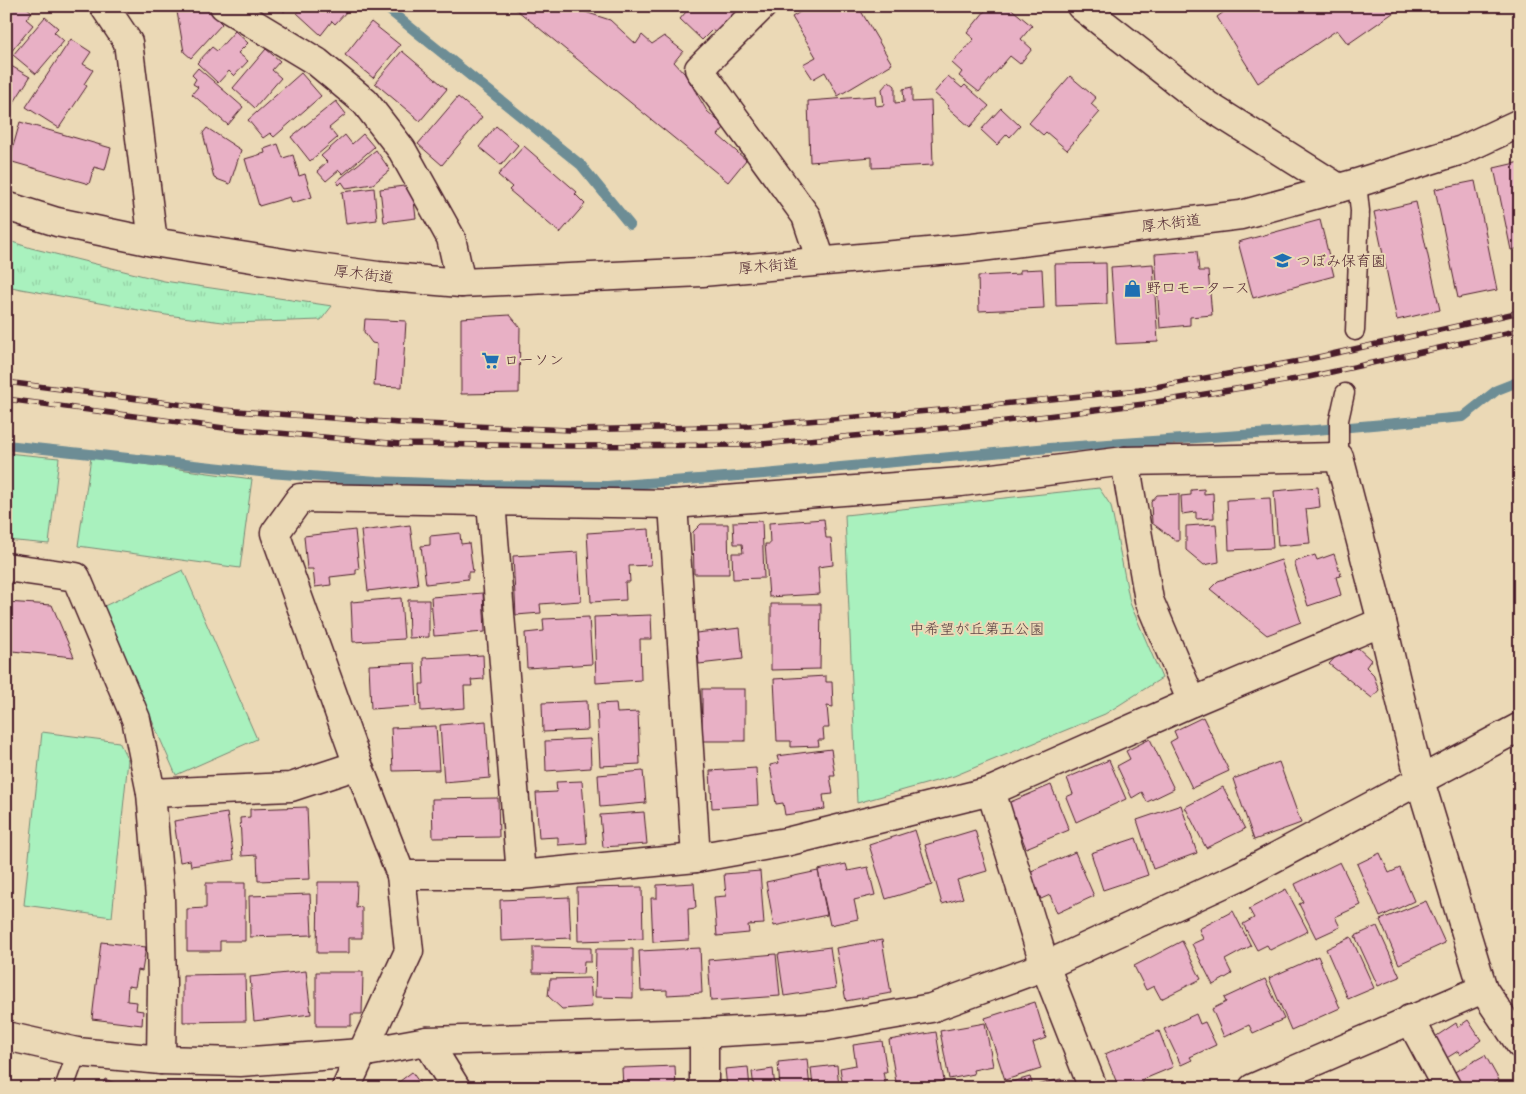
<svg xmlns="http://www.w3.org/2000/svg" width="1526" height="1094" font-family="Mynerve,'Klee One',sans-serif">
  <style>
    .grass { fill: url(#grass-tufts); stroke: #7a8874 }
    .park { fill: #a9f1be; stroke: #7a8874 }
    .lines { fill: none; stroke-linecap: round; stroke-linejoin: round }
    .stream { stroke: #6d8d95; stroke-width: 10 }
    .building { fill: #e8b0c5; stroke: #4a1f2b }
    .service-casing { stroke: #4a1f2b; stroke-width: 21 }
    .minor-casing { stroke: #4a1f2b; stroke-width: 31 }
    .tertiary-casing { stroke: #4a1f2b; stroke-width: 31 }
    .primary-casing { stroke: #4a1f2b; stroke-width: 31 }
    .service { stroke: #ebd9b6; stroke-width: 18 }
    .minor { stroke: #ebd9b6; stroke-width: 28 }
    .tertiary { stroke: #ebd9b6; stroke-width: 28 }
    .primary { stroke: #ebd9b6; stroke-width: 28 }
    .rail-casing { stroke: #4a1f2b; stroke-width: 5.5 }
    .rail { stroke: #ebd9b6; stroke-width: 4; stroke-dasharray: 11; stroke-linecap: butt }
    .labels { text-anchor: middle; stroke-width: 4; stroke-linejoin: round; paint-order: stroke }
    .street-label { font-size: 15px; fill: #4a1f2b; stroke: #ebd9b6 }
    .poi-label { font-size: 15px; fill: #4a1f2b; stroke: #ebd9b6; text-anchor: start }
    .park-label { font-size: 15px; fill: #583e41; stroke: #ebd9b6 }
  </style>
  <defs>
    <pattern id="grass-tufts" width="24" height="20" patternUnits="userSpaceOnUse" patternTransform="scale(1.25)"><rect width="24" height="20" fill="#a9f1be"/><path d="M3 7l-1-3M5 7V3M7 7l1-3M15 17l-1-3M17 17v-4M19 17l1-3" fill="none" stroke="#93cea3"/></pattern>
  </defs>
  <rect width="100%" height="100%" fill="#ebd9b6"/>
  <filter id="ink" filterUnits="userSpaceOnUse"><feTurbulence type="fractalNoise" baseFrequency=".02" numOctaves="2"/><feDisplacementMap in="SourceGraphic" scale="10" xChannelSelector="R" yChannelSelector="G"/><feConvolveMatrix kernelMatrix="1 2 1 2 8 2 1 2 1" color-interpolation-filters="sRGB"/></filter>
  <g filter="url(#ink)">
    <polygon class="grass" points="6,240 31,248 164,281 332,306 321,320 231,323 166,315 21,289 6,286"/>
    <g class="park">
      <polygon points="6,453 59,458 49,544 6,540"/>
      <polygon points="91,457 252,479 240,568 78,546"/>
      <polygon points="1099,488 1111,506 1130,603 1162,678 1105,714 954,776 857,803 845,515"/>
      <polygon points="183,570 257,739 176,775 102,607"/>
      <polygon points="42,732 119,742 128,760 112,917 24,905"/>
    </g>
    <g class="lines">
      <g class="stream">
        <polyline points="384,6 581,165 630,225"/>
        <polyline points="6,445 269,473 377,481 485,485 607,486 764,474 1049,448 1316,430 1463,417 1497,390 1520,381"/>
      </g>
    </g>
    <g class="building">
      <polygon points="12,6 25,6 32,12 26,19 33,25 10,53 6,50 6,12"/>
      <polygon points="176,6 204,6 222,24 191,58 184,52"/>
      <polygon points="278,6 289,6 284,12"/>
      <polygon points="303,6 344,6 348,10 335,24 332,21 321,35 297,13"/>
      <polygon points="512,6 577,6 582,11 610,20 636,44 642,35 652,44 664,36 683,51 674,62 685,74 707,111 725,127 718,135 746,160 728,182"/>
      <polygon points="643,6 656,6 651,13"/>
      <polygon points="691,6 729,6 735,12 716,33 712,30 702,40 680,19"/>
      <polygon points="810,6 858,6 892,64 838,96 825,72 813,79 803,64 816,57 792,17"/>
      <polygon points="989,6 1008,6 1032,26 1021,39 1032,49 1020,64 1010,56 979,92 959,76 962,72 952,63 974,39 967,33"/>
      <polygon points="1232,6 1403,6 1348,44 1337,30 1258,83 1217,17"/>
      <polygon points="45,17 58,28 54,32 64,41 36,74 13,55"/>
      <polygon points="371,22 400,45 373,78 345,55"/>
      <polygon points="235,31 248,43 238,53 248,61 234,76 229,71 218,83 197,63 212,47 217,51"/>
      <polygon points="71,39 91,52 83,64 93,70 84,84 87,86 59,128 26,107"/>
      <polygon points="266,49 280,61 272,70 281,78 255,108 233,88"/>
      <polygon points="402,51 447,89 420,121 375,83"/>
      <polygon points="6,63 30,77 6,115"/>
      <polygon points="198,68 243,107 228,125 192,94 198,87 193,84 196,79 192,75"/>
      <polygon points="301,73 321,96 274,137 270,133 263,138 248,120"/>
      <polygon points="948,76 962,88 965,85 989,106 970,127 947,107 949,106 934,93"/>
      <polygon points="1070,76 1096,98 1091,104 1100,112 1067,150 1046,132 1043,135 1029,123"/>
      <polygon points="889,81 895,86 895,103 904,102 903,89 912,87 912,102 931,101 933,165 872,168 872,157 810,162 808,101 875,96 876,106 884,105 882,89"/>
      <polygon points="458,97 482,117 442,165 418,144"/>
      <polygon points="336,101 346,114 329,128 337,138 310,161 291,137"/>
      <polygon points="1001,108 1020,126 1010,137 1007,134 997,145 981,130"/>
      <polygon points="20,122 111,148 105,170 94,167 89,184 9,161"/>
      <polygon points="496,126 518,145 501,165 479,147"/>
      <polygon points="207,128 241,150 230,184 214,178 203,133"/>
      <polygon points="363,134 374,147 343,174 339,170 326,181 317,171 327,162 321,156 345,135 352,144"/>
      <polygon points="278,144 283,158 293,155 299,176 305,174 312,197 292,203 290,197 259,206 245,159 265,153 264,149"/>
      <polygon points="524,146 577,192 575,194 585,204 560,233 509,190 512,187 498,175"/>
      <polygon points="376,150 390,170 373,184 346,188 342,182 339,185 337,181"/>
      <polygon points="1520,162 1520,248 1511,250 1494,168"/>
      <polygon points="1475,181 1497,290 1458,298 1435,189"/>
      <polygon points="412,185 416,218 384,222 380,189"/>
      <polygon points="374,188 377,220 346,224 342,192"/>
      <polygon points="1416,202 1440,310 1397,320 1374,212"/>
      <polygon points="1320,220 1334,276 1253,298 1238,242"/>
      <polygon points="1197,251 1199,271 1208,271 1212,315 1190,317 1190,325 1160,328 1155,254"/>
      <polygon points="1106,263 1107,304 1056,306 1055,264"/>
      <polygon points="1153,264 1158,342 1116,344 1111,267"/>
      <polygon points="1042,269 1044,308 979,311 978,276 1020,274 1020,270"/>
      <polygon points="510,315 520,327 519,393 461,394 461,318"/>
      <polygon points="365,319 406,321 402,387 374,386 377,344 372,343 364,332"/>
      <polygon points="1318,487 1320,507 1306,509 1310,543 1278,546 1274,491"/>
      <polygon points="1204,489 1204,494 1213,493 1214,518 1196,519 1196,512 1182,514 1181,496 1191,495 1191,490"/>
      <polygon points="1179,494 1179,541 1176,541 1152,523 1151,502 1157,495"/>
      <polygon points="1270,498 1273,548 1229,550 1227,500"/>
      <polygon points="824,519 826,538 831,538 833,565 818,567 820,594 769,597 765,544 770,544 769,523"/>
      <polygon points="762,521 764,578 733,579 732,553 743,553 742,544 734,544 733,522"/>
      <polygon points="701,524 728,524 729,574 694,574 693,532"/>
      <polygon points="1216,524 1219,562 1204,565 1186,550 1186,526"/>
      <polygon points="410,525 418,585 368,591 361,531"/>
      <polygon points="649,529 651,565 629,566 630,582 625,582 626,600 591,602 587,533"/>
      <polygon points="355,530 359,569 356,569 356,574 330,577 331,585 315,587 313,569 307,569 304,536"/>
      <polygon points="460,533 461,544 469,543 473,572 468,572 468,579 426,584 421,546 430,545 430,536"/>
      <polygon points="578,552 581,601 540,604 541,613 516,615 513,556"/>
      <polygon points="1334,554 1341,576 1336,577 1341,595 1308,606 1294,562 1315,555 1317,560"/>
      <polygon points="1281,560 1301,622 1267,635 1210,589 1218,581"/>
      <polygon points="483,593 485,632 434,636 431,597"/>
      <polygon points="401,598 404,639 353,642 351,602"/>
      <polygon points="408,600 429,600 429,637 409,638"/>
      <polygon points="6,602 52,605 74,657 12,651 6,660"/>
      <polygon points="771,604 821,604 820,669 771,670"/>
      <polygon points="651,615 652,639 640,639 641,680 596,683 594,617"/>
      <polygon points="589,617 592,664 527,668 525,633 544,631 543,619"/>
      <polygon points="740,628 743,659 699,664 696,633"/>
      <polygon points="1356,646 1371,660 1366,667 1373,674 1379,690 1372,698 1329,664 1341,651 1346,650 1350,653"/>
      <polygon points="483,655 484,679 471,680 472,686 464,686 465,708 421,711 420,684 424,684 423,658"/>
      <polygon points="415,663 417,706 371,709 369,665"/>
      <polygon points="826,676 826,682 832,682 833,707 827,706 829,728 823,728 824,740 818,740 819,746 791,747 791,741 777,741 774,679"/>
      <rect x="702" y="689" width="43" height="52"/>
      <polygon points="587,701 588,730 543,732 542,703"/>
      <polygon points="616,703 617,713 638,712 640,764 600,766 597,704"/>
      <polygon points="1203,717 1229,771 1192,788 1170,742 1177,738 1174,731"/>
      <polygon points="486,721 490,778 444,782 440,725"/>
      <polygon points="436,726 439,770 393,771 391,728"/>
      <polygon points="590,739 591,768 546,771 545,741"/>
      <polygon points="1150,739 1174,789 1147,802 1142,792 1132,798 1117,766 1130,759 1126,751"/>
      <polygon points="831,749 835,776 830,776 833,794 823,795 825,809 785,815 783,803 776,804 770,765 779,763 777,756"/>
      <polygon points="1109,760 1126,799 1076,822 1066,797 1073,794 1067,778"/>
      <polygon points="1279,762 1301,823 1254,840 1233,779"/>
      <polygon points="756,768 758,805 712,808 710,771"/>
      <polygon points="643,771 646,803 600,807 598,775"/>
      <polygon points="582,781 587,843 558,845 558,837 539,838 536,793 557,792 556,782"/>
      <polygon points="1051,785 1069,830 1026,848 1008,803"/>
      <polygon points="1223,787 1245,829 1206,848 1185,807"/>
      <polygon points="498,798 499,837 433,838 432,799"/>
      <polygon points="1181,805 1197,853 1153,869 1137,820"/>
      <polygon points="307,807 310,879 258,881 257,855 242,856 240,818 250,817 250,809"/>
      <polygon points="644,812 647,844 603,847 600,815"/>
      <polygon points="227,813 234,860 191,866 190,860 180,862 174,821"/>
      <polygon points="915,830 932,885 886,899 869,845"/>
      <polygon points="975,830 987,871 957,880 963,898 942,904 925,845"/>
      <polygon points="1136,838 1148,875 1103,890 1091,853"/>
      <polygon points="1075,852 1094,896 1057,913 1050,895 1041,899 1029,872"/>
      <polygon points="1380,853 1389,873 1400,868 1414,901 1380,917 1357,864"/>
      <polygon points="1340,862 1361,905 1335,917 1340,927 1316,938 1299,904 1303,902 1295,884"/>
      <polygon points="846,864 848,871 868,867 875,895 854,900 858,919 830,925 818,870"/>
      <polygon points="760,871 764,924 748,925 749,933 717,936 714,897 726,896 724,874"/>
      <polygon points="818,871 827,915 774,926 766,882"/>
      <polygon points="318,882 357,882 356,908 362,907 362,938 349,938 349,953 317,953"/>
      <polygon points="206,883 245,883 245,941 220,941 220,951 187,951 187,909 206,908"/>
      <polygon points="694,883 696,908 688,909 689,940 653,942 651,898 657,898 657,885"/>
      <polygon points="642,887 643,939 578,941 577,888"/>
      <polygon points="1286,889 1308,931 1270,950 1267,945 1257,950 1243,924 1254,918 1249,909"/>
      <polygon points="310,894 312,935 250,937 249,896"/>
      <polygon points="569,897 571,938 501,941 500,900"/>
      <polygon points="1426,901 1445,943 1399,964 1380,920"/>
      <polygon points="1233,911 1251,946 1225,960 1232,974 1213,985 1192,944 1203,939 1199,929"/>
      <polygon points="1377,926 1400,977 1378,986 1355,936"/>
      <polygon points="1351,937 1374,988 1348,999 1326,949"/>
      <polygon points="882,940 891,993 846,1001 836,948"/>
      <polygon points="1182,941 1201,979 1161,999 1154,986 1146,990 1134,966"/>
      <polygon points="101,942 146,947 142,971 138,970 135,987 128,986 127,1001 137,1002 136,1010 143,1011 142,1025 92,1019"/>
      <polygon points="533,947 591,948 591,962 584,962 583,974 533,973"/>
      <polygon points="830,947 836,988 784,996 778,954"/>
      <polygon points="700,948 702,993 667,995 667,990 641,991 639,951"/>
      <polygon points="596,949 633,949 633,998 595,997"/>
      <polygon points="776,954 780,996 711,1001 708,960"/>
      <polygon points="1318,956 1340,1008 1291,1030 1269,978"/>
      <polygon points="306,971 311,1014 254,1021 250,977"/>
      <polygon points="316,972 363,972 362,1014 351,1014 351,1026 316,1026"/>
      <polygon points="245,974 246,1021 183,1022 183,975"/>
      <polygon points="590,978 592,1007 562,1009 548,996 550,979"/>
      <polygon points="1265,979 1284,1019 1253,1033 1249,1025 1224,1037 1212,1009 1226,1002 1224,998"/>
      <polygon points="1035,1002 1046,1038 1033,1043 1041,1069 1005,1080 985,1018"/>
      <polygon points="1196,1014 1200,1024 1205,1022 1216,1045 1190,1057 1192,1060 1181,1065 1164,1029"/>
      <polygon points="1468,1020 1481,1040 1460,1055 1458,1051 1445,1059 1432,1039 1456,1023 1458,1027"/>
      <polygon points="985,1023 993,1066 973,1070 974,1074 949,1079 940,1031"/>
      <polygon points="1159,1031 1173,1067 1142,1080 1145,1088 1119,1088 1105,1054"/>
      <polygon points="936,1032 944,1081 922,1085 922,1088 897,1088 889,1040"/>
      <polygon points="882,1041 887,1072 883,1072 886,1088 843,1088 840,1068 856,1065 853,1045"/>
      <polygon points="1485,1055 1499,1080 1486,1087 1487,1088 1458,1088 1451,1074"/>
      <polygon points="807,1059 810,1088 780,1088 778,1062"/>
      <polygon points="837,1065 839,1088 813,1088 811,1068"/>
      <polygon points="675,1066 676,1088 623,1088 622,1068"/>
      <polygon points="748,1067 750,1088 727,1088 725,1069"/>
      <polygon points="773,1069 775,1088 754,1088 752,1072"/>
      <polygon points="412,1072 423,1088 391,1088"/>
      <polygon points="1030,1077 1033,1086 1061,1079 1063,1088 1009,1088 1008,1083"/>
      <polygon points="105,1079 126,1088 101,1088"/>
    </g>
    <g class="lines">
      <defs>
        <g id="service">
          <polyline points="1355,331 1360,211 1357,183"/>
          <polyline points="1339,457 1339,420 1345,393"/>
          <polyline points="64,1088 77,1052"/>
        </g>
        <g id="minor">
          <polyline points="104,6 128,42 153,242"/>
          <polyline points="224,6 317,62 365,102 402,150 451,238 461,283"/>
          <polyline points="762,6 699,69 806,216 821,261"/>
          <polyline points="1081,6 1207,105 1339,188"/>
          <polyline points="1125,461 1149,600 1192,702"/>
          <polyline points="491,502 521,875"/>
          <polyline points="673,504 696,858"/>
          <polyline points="6,567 76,577 136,719 151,793 160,898 162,984 161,1060"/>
          <polyline points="991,791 1045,966 1093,1088"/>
          <polyline points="151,793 291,787 358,765"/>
          <polyline points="401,875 521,875 696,858 786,842 991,791 1192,702 1382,622"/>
          <polyline points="1410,1019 1447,1088"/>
          <polyline points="427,1041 456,1088"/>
          <polyline points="346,1088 409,951 401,875 358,765 275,533 300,498 673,504 961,482 1125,461 1339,457 1382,622 1420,781"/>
          <polyline points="704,1088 704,1033"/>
          <polyline points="1253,1088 1483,989"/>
        </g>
        <g id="tertiary">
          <polyline points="1420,781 1483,989 1520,1044"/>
          <polyline points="6,1036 77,1052 161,1060 240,1062 361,1053 427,1041 704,1033 828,1026 931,1008 1045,966 1240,876 1520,727"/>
        </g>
        <polyline id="primary" points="6,206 57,222 153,242 296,265 378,276 461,283 702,272 973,248 1241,215 1357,183 1462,150 1520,123"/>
      </defs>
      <use href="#service" class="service-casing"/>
      <use href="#minor" class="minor-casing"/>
      <use href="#tertiary" class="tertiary-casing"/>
      <use href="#primary" class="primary-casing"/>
      <use href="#service" class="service"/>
      <use href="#minor" class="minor"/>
      <use href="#tertiary" class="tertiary"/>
      <use href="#primary" class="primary"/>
      <defs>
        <g id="rail">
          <polyline points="6,382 223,410 399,423 570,430 748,426 953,409 1139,390 1305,360 1520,312"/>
          <polyline points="6,399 224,428 401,444 572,446 750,445 957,427 1144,404 1309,377 1520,330"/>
        </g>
      </defs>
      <use href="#rail" class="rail-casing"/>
      <use href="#rail" class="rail"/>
    </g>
  </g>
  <defs>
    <symbol id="school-bare" viewBox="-9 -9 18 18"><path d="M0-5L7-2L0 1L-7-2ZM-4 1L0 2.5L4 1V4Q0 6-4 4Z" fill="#1f6fb2" stroke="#ebd9b6" stroke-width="2.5" paint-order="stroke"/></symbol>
    <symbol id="shop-bare" viewBox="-9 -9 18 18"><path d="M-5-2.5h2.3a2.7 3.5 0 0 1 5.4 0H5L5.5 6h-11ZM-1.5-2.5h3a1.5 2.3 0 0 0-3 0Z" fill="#1f6fb2" stroke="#ebd9b6" stroke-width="2.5" paint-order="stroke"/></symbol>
    <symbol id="supermarket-bare" viewBox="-9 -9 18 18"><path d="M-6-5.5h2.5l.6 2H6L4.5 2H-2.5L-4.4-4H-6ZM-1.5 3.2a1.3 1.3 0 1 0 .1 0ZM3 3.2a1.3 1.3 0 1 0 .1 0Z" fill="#1f6fb2" stroke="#ebd9b6" stroke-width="2.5" paint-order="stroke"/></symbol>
  </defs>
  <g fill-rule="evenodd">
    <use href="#school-bare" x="1270" y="248" width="25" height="25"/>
    <use href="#shop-bare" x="1120" y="276" width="25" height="25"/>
    <use href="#supermarket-bare" x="478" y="348" width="25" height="25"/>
  </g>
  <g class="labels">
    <g class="street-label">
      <text transform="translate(1171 223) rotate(-7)" y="5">厚木街道</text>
      <text transform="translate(768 266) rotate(-5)" y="5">厚木街道</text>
      <text transform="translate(364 274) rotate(7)" y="5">厚木街道</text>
    </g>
    <g class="poi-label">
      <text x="1296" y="266">つぼみ保育園</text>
      <text x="1146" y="293">野口モータース</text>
      <text x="504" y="365">ローソン</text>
    </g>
    <g class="park-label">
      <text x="977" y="634">中希望が丘第五公園</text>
    </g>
  </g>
  <rect width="1526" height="1094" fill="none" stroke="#ebd9b6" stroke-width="25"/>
  <rect x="12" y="12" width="1501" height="1069" fill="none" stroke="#4a1f2b" stroke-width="2" filter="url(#ink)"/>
</svg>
